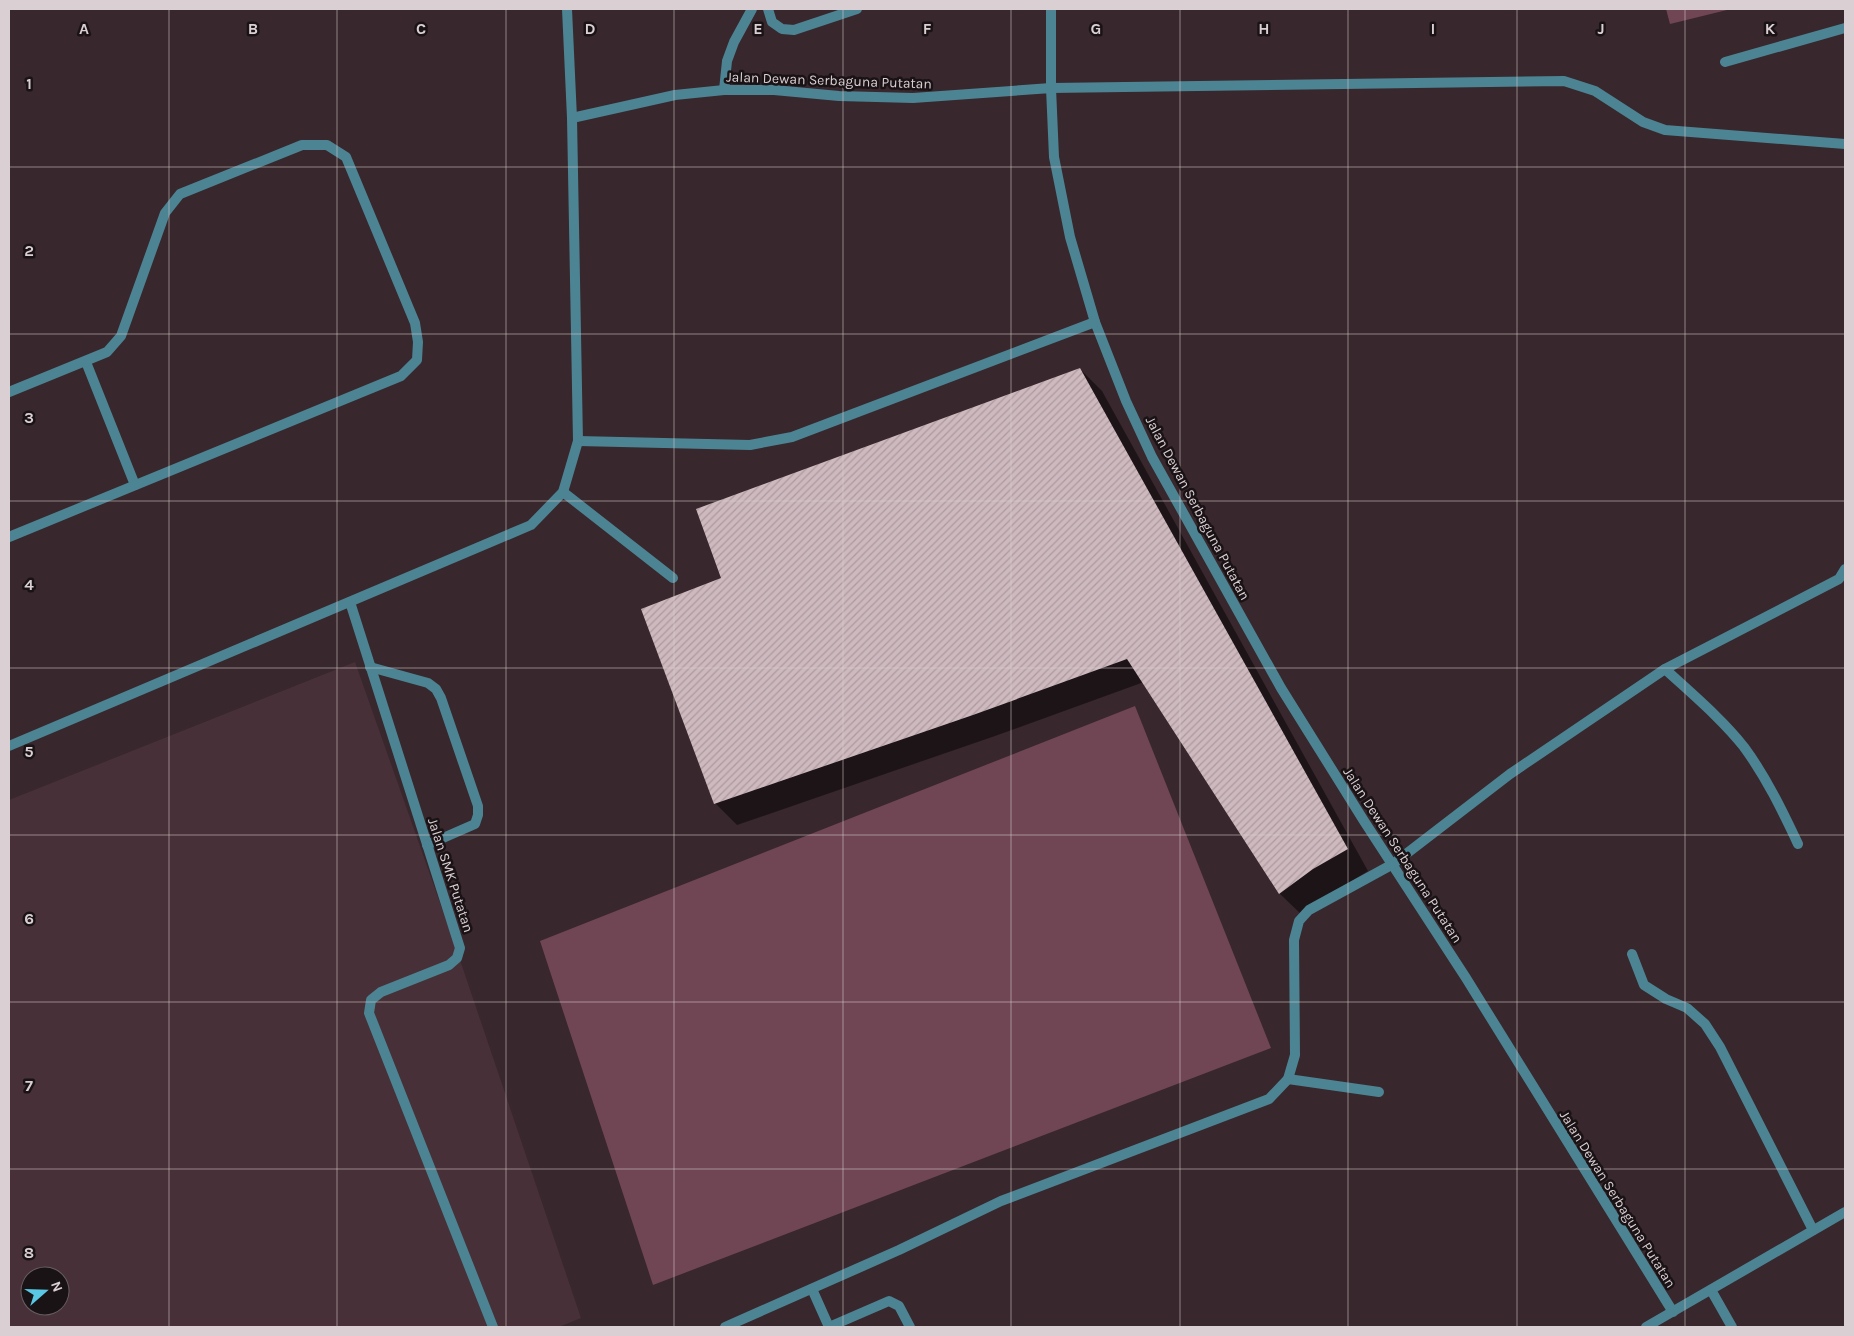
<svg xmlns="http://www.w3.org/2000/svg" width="1854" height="1336" font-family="Karla,sans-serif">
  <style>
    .built { fill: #473037; fill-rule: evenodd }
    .garden { fill: #704654 }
    .shadow { fill: #0007 }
    .building { fill: url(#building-hatch) }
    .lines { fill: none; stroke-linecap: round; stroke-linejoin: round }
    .service { stroke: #4c8493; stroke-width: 10 }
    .minor { stroke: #4c8493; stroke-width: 10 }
    .tertiary { stroke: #4c8493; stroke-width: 10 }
    .grid { fill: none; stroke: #dacfd2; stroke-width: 1; stroke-opacity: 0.55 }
    .labels { text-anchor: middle; stroke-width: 5; stroke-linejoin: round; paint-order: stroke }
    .street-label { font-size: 14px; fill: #dacfd2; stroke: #1a1315 }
    .grid-label { font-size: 16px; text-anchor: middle; font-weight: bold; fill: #dacfd2; stroke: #1a1315; stroke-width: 5; stroke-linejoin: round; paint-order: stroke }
  </style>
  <defs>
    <pattern id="building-hatch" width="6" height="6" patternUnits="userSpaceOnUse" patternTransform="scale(1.25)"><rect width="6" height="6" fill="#ceb9bf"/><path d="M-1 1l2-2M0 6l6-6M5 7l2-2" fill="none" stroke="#ab9a9f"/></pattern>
  </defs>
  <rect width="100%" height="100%" fill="#38272c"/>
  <path class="built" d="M355 662 457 951 581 1318 559 1327H9V800ZM30 1276H60V1306H30Z"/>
  <g class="garden">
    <polygon points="1666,9 1731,9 1670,24"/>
    <polygon points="1135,706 1271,1048 653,1285 540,941"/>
  </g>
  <polygon class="shadow" points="1080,369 1102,391 1368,871 1335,891 1302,915 1280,894 1144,682 995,736 737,825 715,803 723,578"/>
  <polygon class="building" points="1080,368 1348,849 1313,869 1279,894 1127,659 973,715 714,804 641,609 721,578 696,509"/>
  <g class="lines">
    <g class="service">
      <polyline points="768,9 772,22 782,29 794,30 857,9"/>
      <polyline points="1051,9 1051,88"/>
      <polyline points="1725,62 1845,28"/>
      <polyline points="724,90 727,61 734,42 752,9"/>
      <polyline points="563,492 673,578"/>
      <polyline points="350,602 460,948 457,958 449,965 381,992 371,1000 369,1013 493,1327"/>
      <polyline points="370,667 428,683 436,689 441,698 478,806 478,815 475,824 427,845"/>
      <polyline points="1288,1079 1379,1092"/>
      <polyline points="812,1289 829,1327"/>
      <polyline points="829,1327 889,1301 899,1306 910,1327"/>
    </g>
    <g class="minor">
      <polyline points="1051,88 1564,81 1595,91 1643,122 1665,130 1845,144"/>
      <polyline points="572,118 675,95 724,90 774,90 839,96 913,98 1051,88 1054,157 1070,237 1095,322 1126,401 1152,457 1281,688 1364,821 1466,978 1673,1312"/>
      <polyline points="86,362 135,485"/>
      <polyline points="9,392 107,352 121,336 165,213 180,194 302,145 327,145 346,157 415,323 418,342 417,360 401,376 9,537"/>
      <polyline points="578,441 750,445 792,437 1095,322"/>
      <path d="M1665 669C1691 693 1722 719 1744 747 1766 777 1782 810 1798 844"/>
      <polyline points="1632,954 1644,985 1666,999 1687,1008 1705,1024 1720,1047 1813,1230"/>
      <polyline points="1711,1290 1732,1327"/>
      <polyline points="725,1327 899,1250 1001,1201 1269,1099 1288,1079 1295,1055 1294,940 1299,921 1309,910 1393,864 1510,774 1665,669 1839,579 1845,569"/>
      <polyline points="1646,1327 1845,1212"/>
    </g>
    <polyline class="tertiary" points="9,746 531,525 563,492 578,441 572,118 567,9"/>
  </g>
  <path class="grid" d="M169 9V1327M337 9V1327M506 9V1327M674 9V1327M843 9V1327M1011 9V1327M1180 9V1327M1348 9V1327M1517 9V1327M1685 9V1327M9 167H1845M9 334H1845M9 501H1845M9 668H1845M9 835H1845M9 1002H1845M9 1169H1845"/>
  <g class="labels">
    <g class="street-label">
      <text transform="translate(829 80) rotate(2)" y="5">Jalan Dewan Serbaguna Putatan</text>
      <text transform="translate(1198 508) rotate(62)" y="5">Jalan Dewan Serbaguna Putatan</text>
      <text transform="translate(1403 855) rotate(57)" y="5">Jalan Dewan Serbaguna Putatan</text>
      <text transform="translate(451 875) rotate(72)" y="5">Jalan SMK Putatan</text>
      <text transform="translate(1618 1199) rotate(58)" y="5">Jalan Dewan Serbaguna Putatan</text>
    </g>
  </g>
  <g class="grid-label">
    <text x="84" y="34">A</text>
    <text x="253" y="34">B</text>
    <text x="421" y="34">C</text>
    <text x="590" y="34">D</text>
    <text x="758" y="34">E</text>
    <text x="927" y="34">F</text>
    <text x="1096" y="34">G</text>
    <text x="1264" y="34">H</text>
    <text x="1433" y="34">I</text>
    <text x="1601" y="34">J</text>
    <text x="1770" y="34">K</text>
    <text x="29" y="89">1</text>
    <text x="29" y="256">2</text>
    <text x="29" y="423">3</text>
    <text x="29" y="590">4</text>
    <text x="29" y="757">5</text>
    <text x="29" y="924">6</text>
    <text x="29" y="1091">7</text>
    <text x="29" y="1258">8</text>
  </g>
  <rect width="1854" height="1336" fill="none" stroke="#dacfd2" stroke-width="20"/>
  <g transform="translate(45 1291) rotate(70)"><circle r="24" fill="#1a1315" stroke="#675e61"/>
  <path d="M0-4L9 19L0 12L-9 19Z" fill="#59c8e4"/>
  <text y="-8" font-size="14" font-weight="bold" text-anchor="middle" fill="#dacfd2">N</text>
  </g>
</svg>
